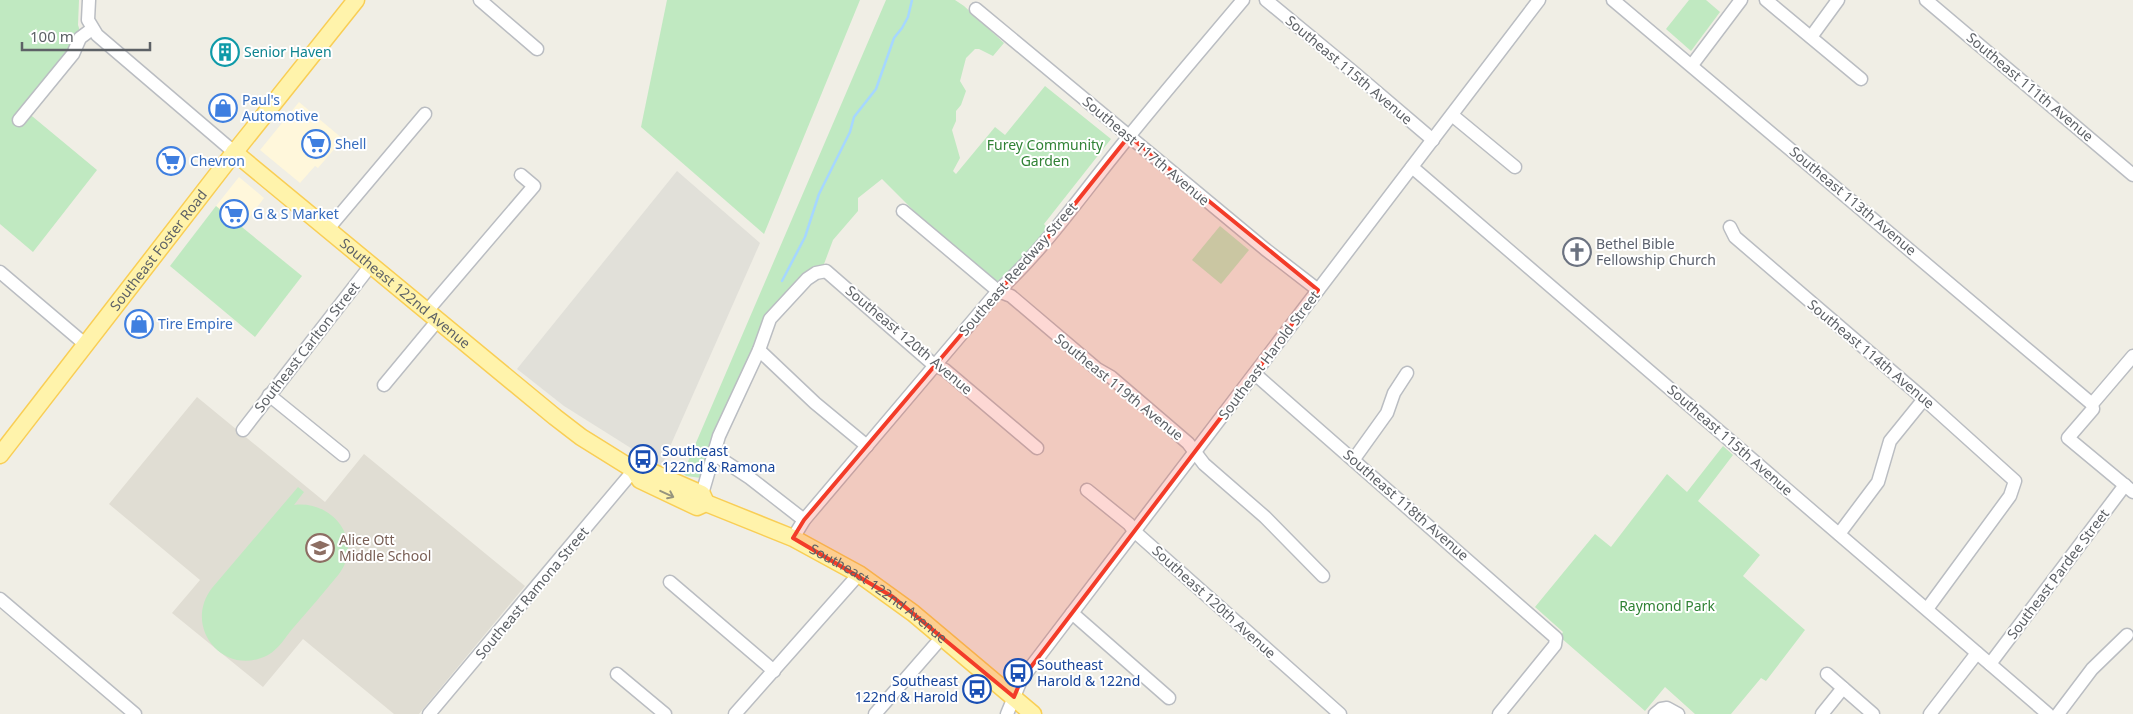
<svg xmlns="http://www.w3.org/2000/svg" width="2133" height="714" font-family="'Noto Sans',sans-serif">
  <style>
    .commercial { fill: #fff7db }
    .industrial { fill: #e1e0d9 }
    .education { fill: #e0ddd3 }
    .green { fill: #c0e9c1 }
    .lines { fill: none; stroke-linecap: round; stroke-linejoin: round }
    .stream { stroke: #a6d7ff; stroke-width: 2.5 }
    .minor-casing { stroke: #babdc2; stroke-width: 15 }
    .major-casing { stroke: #f9ce55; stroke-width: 19 }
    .minor { stroke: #fff; stroke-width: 12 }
    .major { stroke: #fff3ab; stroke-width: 16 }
    .oneway { stroke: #96947e }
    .marked { fill: #f33c29; fill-opacity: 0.2; stroke: #f33c29; stroke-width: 4; stroke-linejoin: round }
    .labels { text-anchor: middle; stroke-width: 4; stroke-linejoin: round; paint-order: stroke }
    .culture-label { font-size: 14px; fill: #0d838f; stroke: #fff; text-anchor: start }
    .street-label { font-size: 14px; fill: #5d6166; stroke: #fff }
    .shop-label { font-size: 14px; fill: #366cbe; stroke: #fff; text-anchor: start }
    .park-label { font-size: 14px; fill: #308235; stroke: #fff }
    .worship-label { font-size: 14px; fill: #5b616d; stroke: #fff; text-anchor: start }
    .transit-label { font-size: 14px; fill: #164399; stroke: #fff; text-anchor: start }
    .education-label { font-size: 14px; fill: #785e54; stroke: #fff; text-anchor: start }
  </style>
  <rect width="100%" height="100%" fill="#f0eee5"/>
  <g class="commercial">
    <polygon points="299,102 343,139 318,168 315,166 300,183 260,150"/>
    <polygon points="239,177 264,198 242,227 216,206"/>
  </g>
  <polygon class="industrial" points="677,171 760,243 661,467 564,406 517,369"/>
  <polygon class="education" points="197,397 325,502 364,454 525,586 419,714 394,714 303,639 263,687 172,613 200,580 109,504"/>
  <g class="green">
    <polygon points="0,0 79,0 78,25 80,31 68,53 21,107 97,170 33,252 0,224"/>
    <polygon points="667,0 860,0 764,234 641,127"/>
    <polygon points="886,0 955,0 964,6 1004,43 993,56 979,49 975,49 966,58 960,81 966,91 961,105 956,111 956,121 952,130 960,158 953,171 956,174 995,127 1005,135 1045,86 1111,139 1044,224 1048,229 1030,251 998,281 994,282 944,241 882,179 858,198 858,211 833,240 824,264 788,291 701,478 686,476 683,473"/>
    <polygon points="1689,0 1706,0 1720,12 1691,51 1666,29"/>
    <polygon points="216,206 302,276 255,337 170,266"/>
    <polygon points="1220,226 1249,250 1221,284 1192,260"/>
    <polygon points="1723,446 1733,455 1698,501 1760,555 1743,576 1805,630 1766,681 1761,678 1731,714 1695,714 1665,687 1645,711 1560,637 1563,632 1535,607 1595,534 1611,547 1667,474 1687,492"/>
    <path d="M298 487 304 492 294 505C333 500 364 540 339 574 324 592 309 610 294 627 286 636 279 649 268 655 224 678 182 627 212 588Z"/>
  </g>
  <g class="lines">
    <polyline class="stream" points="782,281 805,237 819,194 850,132 854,117 876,89 894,38 902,28 908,17 912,0"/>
    <defs>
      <g id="minor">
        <polyline points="89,0 88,20 97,35 234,152"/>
        <polyline points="480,0 537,49"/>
        <polyline points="1266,0 1352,71 1433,140"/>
        <polyline points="1613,0 2092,404"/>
        <polyline points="1766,0 1861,79"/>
        <polyline points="1926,0 2133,175"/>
        <polyline points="976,9 1265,249 1318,290"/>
        <polyline points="1811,37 1838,0"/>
        <polyline points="1692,65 1741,0"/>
        <polyline points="1452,115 1515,167"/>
        <polyline points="19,120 73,54 80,38 92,29"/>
        <polyline points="1412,167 2048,714"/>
        <polyline points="903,211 998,291 1011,296 1097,369 1111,377 1188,443 1204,464 1265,517 1323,576"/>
        <polyline points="1730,227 1735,237 1924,399 2015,481 2010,496 1927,609"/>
        <polyline points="328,229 425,114"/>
        <polyline points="0,272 86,345"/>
        <polyline points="427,311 534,186 521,175"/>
        <polyline points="759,350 815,403 867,446"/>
        <polyline points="2133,356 2092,404 2093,409 2068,438 2133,492"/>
        <polyline points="1255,374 1556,638 1555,645 1499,714"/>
        <polyline points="384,385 438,320"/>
        <polyline points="269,395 343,455"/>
        <polyline points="243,430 371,265"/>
        <polyline points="715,455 750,478 804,520"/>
        <polyline points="1354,459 1387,413 1394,393 1407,373"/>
        <polyline points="1087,490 1129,524 1134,531 1340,714"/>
        <polyline points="702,494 719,436 759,350 770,319 807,279 816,273 826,271 934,365 945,370 1037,448"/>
        <polyline points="1839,534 1878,482 1890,441 1924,399"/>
        <path d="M793 538 804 520 998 291C1042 251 1077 201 1114 155 1156 102 1200 51 1243 0"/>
        <polyline points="670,582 774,671"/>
        <polyline points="0,599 135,714"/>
        <polyline points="1072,613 1169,698"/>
        <polyline points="1990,664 2125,485"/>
        <polyline points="617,674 665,714"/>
        <polyline points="1827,674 1873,714"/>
        <polyline points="429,714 634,470"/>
        <polyline points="735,714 859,574"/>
        <polyline points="875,714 942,637"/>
        <polyline points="1007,714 1021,680 1539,0"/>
        <polyline points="1655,714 1661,709 1667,708 1678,714"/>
        <polyline points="1822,714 1843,688"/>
        <polyline points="1930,714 1977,653"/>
        <polyline points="2058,714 2092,669 2127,635"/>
      </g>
      <g id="major">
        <path id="s1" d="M234 152 555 417 581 437 634 470 640 480 697 507 706 503 793 538 859 574 913 613 1033 714"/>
        <path id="s2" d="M0 455 226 163 356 0"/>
        <polyline points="634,470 645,469 702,494 706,503"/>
      </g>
    </defs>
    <use href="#minor" class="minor-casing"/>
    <use href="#major" class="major-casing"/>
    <use href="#minor" class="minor"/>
    <use href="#major" class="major"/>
  </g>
  <defs><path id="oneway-shaft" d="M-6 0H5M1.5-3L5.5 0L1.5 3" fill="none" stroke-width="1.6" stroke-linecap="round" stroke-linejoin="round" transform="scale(1.25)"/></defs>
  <use class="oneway" href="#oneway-shaft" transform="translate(667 494) rotate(25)"/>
  <path class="marked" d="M1129 136 1318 290 1021 680 1014 697 893 597 793 538 804 520 998 291 1042 245Z"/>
  <defs>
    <symbol id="building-ring" viewBox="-11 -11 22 22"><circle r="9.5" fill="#fff" stroke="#0f9aa8" stroke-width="1.5"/><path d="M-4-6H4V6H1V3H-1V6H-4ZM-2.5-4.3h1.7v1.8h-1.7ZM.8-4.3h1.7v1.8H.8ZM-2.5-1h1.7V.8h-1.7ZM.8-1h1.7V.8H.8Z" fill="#0f9aa8"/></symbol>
    <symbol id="shop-ring" viewBox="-11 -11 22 22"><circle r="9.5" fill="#fff" stroke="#3f7fe0" stroke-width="1.5"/><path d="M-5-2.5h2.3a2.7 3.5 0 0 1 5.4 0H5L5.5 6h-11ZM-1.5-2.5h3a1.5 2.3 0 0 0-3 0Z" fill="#3f7fe0"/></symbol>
    <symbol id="supermarket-ring" viewBox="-11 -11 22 22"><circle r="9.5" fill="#fff" stroke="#3f7fe0" stroke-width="1.5"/><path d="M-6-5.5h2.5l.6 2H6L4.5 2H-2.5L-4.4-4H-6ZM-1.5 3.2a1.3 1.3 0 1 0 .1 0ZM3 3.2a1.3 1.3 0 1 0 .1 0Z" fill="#3f7fe0"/></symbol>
    <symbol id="church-ring" viewBox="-11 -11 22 22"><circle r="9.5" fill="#fff" stroke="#6b7280" stroke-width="1.5"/><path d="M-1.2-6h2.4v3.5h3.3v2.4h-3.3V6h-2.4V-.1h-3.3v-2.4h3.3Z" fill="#6b7280"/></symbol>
    <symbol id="bus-ring" viewBox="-11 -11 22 22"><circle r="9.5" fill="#fff" stroke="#1a4fb4" stroke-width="1.5"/><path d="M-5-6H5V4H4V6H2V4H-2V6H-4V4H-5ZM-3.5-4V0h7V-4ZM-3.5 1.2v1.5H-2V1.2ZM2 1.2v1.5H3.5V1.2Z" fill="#1a4fb4"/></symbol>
    <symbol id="school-ring" viewBox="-11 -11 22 22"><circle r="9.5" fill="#fff" stroke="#8d6e63" stroke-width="1.5"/><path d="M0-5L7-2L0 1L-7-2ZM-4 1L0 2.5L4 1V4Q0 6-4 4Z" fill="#8d6e63"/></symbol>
  </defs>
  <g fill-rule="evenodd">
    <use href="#building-ring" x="209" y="36" width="32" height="32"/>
    <use href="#shop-ring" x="207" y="92" width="32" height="32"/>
    <use href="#supermarket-ring" x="300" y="128" width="32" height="32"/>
    <use href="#supermarket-ring" x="155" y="145" width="32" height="32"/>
    <use href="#supermarket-ring" x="218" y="198" width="32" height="32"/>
    <use href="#church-ring" x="1561" y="236" width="32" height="32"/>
    <use href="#shop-ring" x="123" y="308" width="32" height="32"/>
    <use href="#bus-ring" x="627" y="443" width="32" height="32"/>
    <use href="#school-ring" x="304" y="532" width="32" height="32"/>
    <use href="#bus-ring" x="1002" y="657" width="32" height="32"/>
    <use href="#bus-ring" x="961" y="673" width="32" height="32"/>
  </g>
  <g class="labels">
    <g class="culture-label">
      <text x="244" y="57">Senior Haven</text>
    </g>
    <g class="street-label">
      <text transform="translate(1349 70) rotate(40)" y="5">Southeast 115th Avenue</text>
      <text transform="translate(2030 87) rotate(40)" y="5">Southeast 111th Avenue</text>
      <text transform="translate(1146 151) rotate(40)" y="5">Southeast 117th Avenue</text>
      <text transform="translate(1853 201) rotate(40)" y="5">Southeast 113th Avenue</text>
      <text dy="5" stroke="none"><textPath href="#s2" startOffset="259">Southeast Foster Road</textPath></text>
      <text transform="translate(1018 269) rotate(-49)" y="5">Southeast Reedway Street</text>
      <text dy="5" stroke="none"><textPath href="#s1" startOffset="222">Southeast 122nd Avenue</textPath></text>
      <text transform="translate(909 340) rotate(40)" y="5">Southeast 120th Avenue</text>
      <text transform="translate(307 347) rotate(-52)" y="5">Southeast Carlton Street</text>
      <text transform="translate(1871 354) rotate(40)" y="5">Southeast 114th Avenue</text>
      <text transform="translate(1269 355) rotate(-53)" y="5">Southeast Harold Street</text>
      <text transform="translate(1119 387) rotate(39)" y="5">Southeast 119th Avenue</text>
      <text transform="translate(1730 440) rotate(41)" y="5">Southeast 115th Avenue</text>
      <text transform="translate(1406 505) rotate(41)" y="5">Southeast 118th Avenue</text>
      <text transform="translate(2058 574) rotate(-53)" y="5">Southeast Pardee Street</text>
      <text transform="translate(532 593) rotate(-50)" y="5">Southeast Ramona Street</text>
      <text dy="5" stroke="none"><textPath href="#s1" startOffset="792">Southeast 122nd Avenue</textPath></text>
      <text transform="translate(1214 602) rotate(42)" y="5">Southeast 120th Avenue</text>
    </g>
    <g class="shop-label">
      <text x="242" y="105">Paul's<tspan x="242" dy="16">Automotive</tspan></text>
      <text x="335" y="149">Shell</text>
      <text x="190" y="166">Chevron</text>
      <text x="253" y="219">G &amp; S Market</text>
      <text x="158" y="329">Tire Empire</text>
    </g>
    <g class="park-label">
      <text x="1045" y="150">Furey Community<tspan x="1045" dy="16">Garden</tspan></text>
      <text x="1667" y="611">Raymond Park</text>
    </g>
    <g class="worship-label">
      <text x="1596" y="249">Bethel Bible<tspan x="1596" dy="16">Fellowship Church</tspan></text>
    </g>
    <g class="transit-label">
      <text x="662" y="456">Southeast<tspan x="662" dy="16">122nd &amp; Ramona</tspan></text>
      <text x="1037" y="670">Southeast<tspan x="1037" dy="16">Harold &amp; 122nd</tspan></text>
      <text x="958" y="686" text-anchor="end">Southeast<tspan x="958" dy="16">122nd &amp; Harold</tspan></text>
    </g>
    <g class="education-label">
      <text x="339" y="545">Alice Ott<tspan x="339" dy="16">Middle School</tspan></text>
    </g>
  </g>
  <path d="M22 42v8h128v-8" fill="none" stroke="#5d6166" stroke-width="2.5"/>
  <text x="30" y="42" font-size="15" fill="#5d6166" stroke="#ffffff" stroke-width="4" paint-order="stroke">100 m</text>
</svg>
